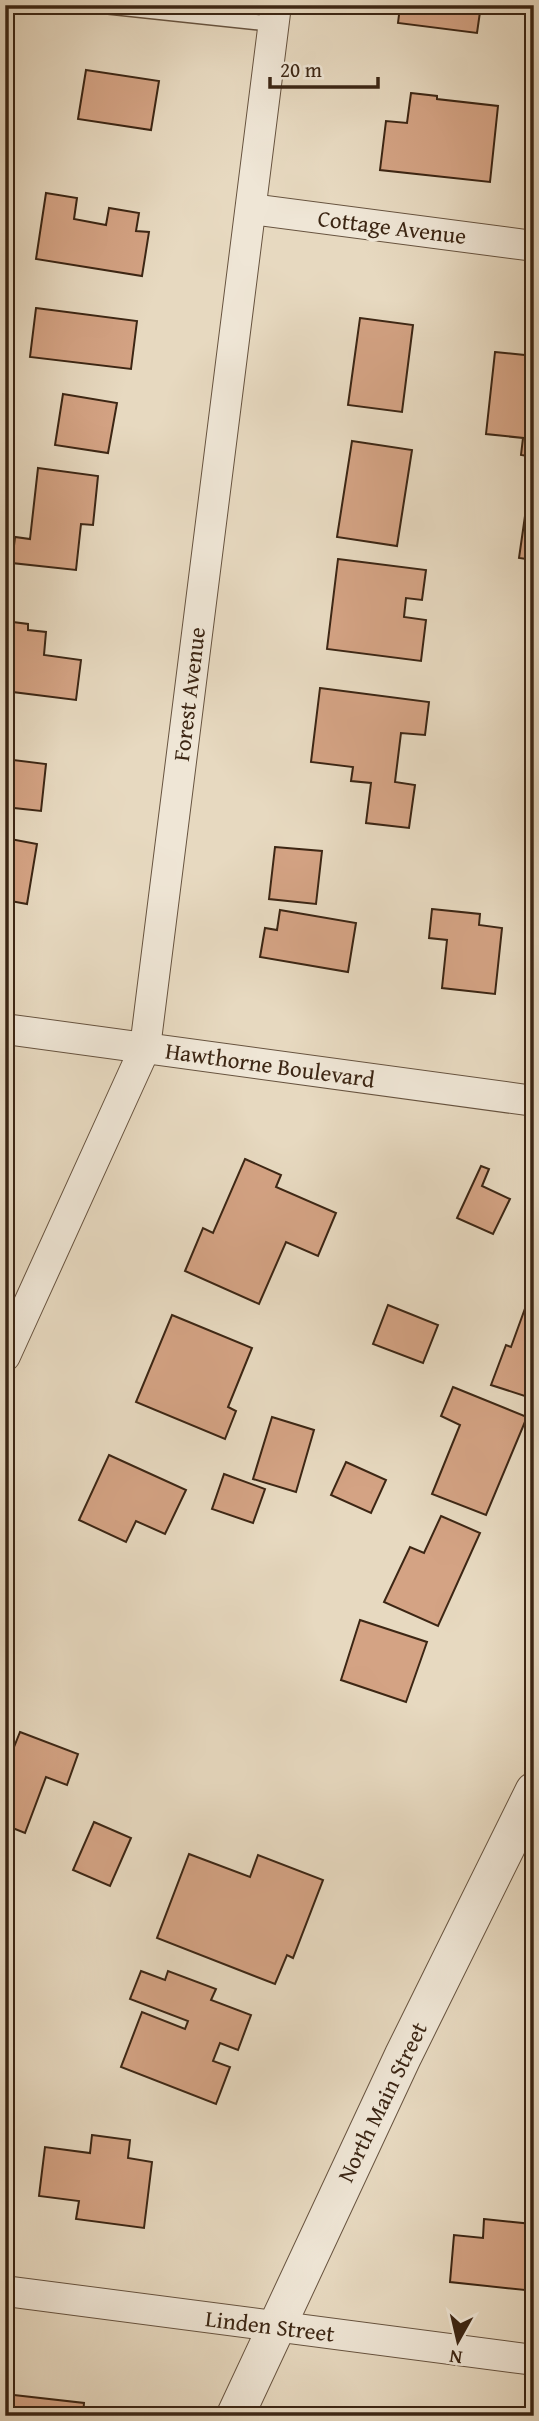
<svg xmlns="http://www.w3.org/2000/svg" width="539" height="2421" font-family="'Gentium Book Plus',serif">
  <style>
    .building { fill: #d4a384; stroke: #3c2614; stroke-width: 2 }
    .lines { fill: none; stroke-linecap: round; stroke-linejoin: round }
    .service-casing { stroke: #67533f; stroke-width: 17 }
    .minor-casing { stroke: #67533f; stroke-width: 32 }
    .tertiary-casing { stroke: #67533f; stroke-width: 39 }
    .service { stroke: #efe6d6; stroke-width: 14 }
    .minor { stroke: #efe6d6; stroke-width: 30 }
    .tertiary { stroke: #efe6d6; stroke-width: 37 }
    .labels { text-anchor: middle; stroke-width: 7; stroke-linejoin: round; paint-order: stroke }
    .street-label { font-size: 23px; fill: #3c2614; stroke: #efe6d6 }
  </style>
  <rect width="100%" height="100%" fill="#e7d9c0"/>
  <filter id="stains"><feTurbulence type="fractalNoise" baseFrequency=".00286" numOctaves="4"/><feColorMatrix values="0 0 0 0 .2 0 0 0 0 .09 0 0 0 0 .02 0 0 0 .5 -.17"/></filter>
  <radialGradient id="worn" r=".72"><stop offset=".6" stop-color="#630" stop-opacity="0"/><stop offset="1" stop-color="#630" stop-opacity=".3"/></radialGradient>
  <g class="building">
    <polygon points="481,5 477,33 398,23 400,7 388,6"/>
    <polygon points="86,70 159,81 151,130 78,119"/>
    <polygon points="411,93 437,96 437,99 498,106 490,182 380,170 386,121 407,123"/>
    <polygon points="46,193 77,198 74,219 106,225 109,208 139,213 136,231 149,232 142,276 36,259"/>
    <polygon points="36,308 137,321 131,369 30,357"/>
    <polygon points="360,318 413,325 402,412 348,405"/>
    <polygon points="495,352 534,356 534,457 521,455 523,438 486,434"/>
    <polygon points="63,394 117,403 108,453 55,445"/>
    <polygon points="352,441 412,450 397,546 337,537"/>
    <polygon points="38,468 98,476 93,525 81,524 76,570 12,563 15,537 30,539"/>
    <polygon points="525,516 534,518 534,560 519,558"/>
    <polygon points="338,559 426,570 422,600 406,598 404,617 426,620 421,661 327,649"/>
    <polygon points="5,621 28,624 28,630 46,632 44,655 81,660 76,700 5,691"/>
    <polygon points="320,688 429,702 425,735 401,733 395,782 415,785 409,828 366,823 371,783 351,781 353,767 311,762"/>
    <polygon points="5,759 46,764 41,811 5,807"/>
    <polygon points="5,838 37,844 27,904 5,900"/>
    <polygon points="275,847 322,851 316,904 269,899"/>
    <polygon points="432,909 480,914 479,925 502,928 495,994 442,988 447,940 429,938"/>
    <polygon points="280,910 356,923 348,972 260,957 265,928 277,930"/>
    <polygon points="534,930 534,1000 527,999"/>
    <polygon points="245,1159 281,1175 276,1187 336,1213 318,1256 286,1242 259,1304 185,1271 203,1228 213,1233"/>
    <polygon points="481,1166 489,1169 482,1186 510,1199 493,1234 457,1218"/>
    <polygon points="531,1292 534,1293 534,1389 531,1398 491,1385 506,1345 511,1347"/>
    <polygon points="388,1305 438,1325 423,1363 373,1344"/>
    <polygon points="172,1315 252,1348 228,1407 236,1411 225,1439 136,1402"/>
    <polygon points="453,1387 527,1417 486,1515 432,1494 460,1425 441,1416"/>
    <polygon points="272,1417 314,1430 296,1492 253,1479"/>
    <polygon points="109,1455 186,1490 165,1534 136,1521 126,1542 79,1520"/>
    <polygon points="346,1462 386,1480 371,1513 331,1495"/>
    <polygon points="224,1474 265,1489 253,1523 212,1509"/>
    <polygon points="441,1516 480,1533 438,1626 384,1602 410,1547 424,1553"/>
    <polygon points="360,1620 427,1642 406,1702 341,1680"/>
    <polygon points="20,1732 78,1754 67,1785 46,1777 25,1833 5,1825 5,1749 12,1752"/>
    <polygon points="94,1822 131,1838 110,1886 73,1870"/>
    <polygon points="189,1854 250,1877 258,1855 323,1880 293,1958 287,1955 275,1984 157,1938"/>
    <polygon points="141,1971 165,1980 168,1971 216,1989 211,2000 251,2015 238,2050 220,2043 213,2061 230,2067 216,2104 121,2067 142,2012 185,2029 188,2021 130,1999"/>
    <polygon points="92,2135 130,2140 128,2158 152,2162 144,2228 76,2219 79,2201 39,2196 45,2147 90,2153"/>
    <polygon points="484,2219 532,2224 525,2290 450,2282 454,2235 483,2238"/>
    <polygon points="534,2228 534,2291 526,2290"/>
    <polygon points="5,2394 84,2403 83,2416 5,2416"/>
  </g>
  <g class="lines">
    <defs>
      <polyline id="service" points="94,5 274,24"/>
      <g id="minor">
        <polyline points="251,209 534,246"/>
        <polyline points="5,1029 534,1101"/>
        <polyline points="5,1356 145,1048 276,5"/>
        <polyline points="5,2291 534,2360"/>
      </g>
      <polyline id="tertiary" points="235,2416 403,2056 534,1791"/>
    </defs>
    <use href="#service" class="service-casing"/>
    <use href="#minor" class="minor-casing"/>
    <use href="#tertiary" class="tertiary-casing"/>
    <use href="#service" class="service"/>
    <use href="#minor" class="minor"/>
    <use href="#tertiary" class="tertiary"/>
  </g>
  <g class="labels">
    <g class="street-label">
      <text transform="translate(392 227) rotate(7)" y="8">Cottage Avenue</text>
      <text transform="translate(189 694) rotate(-83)" y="8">Forest Avenue</text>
      <text transform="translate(270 1065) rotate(8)" y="8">Hawthorne Boulevard</text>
      <text transform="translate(382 2102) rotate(-64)" y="8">North Main Street</text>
      <text transform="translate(270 2326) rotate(7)" y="8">Linden Street</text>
    </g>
  </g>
  <rect width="539" height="2421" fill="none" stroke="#e7d9c0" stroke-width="28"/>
  <rect x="7" y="7" width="525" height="2407" fill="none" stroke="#3c2614" stroke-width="3.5"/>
  <rect x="14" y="14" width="511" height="2393" fill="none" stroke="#3c2614" stroke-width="2"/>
  <g transform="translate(458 2341) rotate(188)" stroke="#efe6d6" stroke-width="5" paint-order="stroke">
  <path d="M0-5L12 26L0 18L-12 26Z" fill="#3c2614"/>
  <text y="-10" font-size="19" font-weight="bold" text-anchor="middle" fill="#3c2614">N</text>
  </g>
  <path d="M270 77v10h108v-10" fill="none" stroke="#3c2614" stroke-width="3.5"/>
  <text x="280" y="77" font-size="21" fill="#3c2614" stroke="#efe6d6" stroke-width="5" paint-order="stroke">20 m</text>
  <rect width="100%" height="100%" filter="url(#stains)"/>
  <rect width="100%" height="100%" fill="url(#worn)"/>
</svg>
